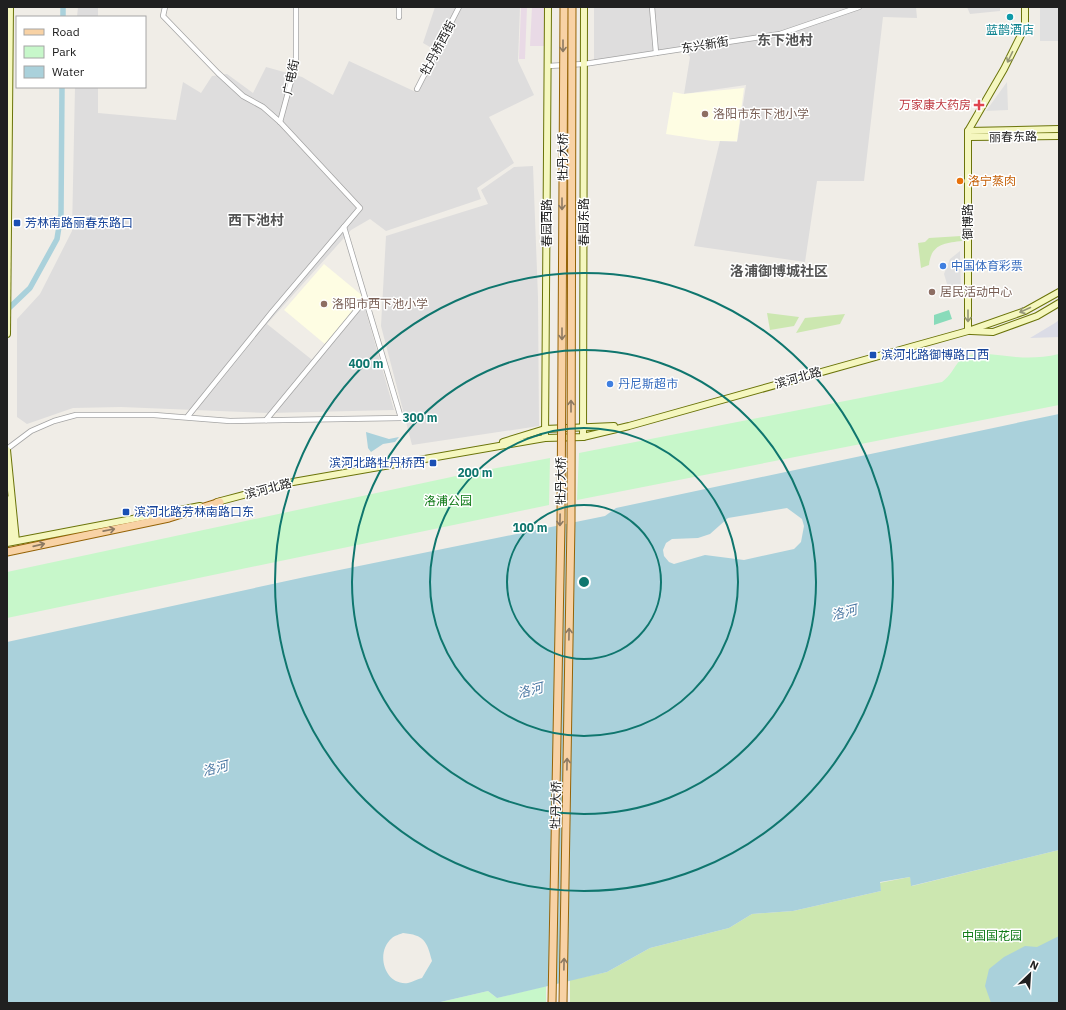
<svg xmlns="http://www.w3.org/2000/svg" width="1066" height="1010" font-family="'IBM Plex Sans','Noto Sans SC',sans-serif">
  <style>
    .residential { fill: #dedddd }
    .industrial { fill: #e9dae6 }
    .education { fill: #fefde3 }
    .grass { fill: #cce7b0 }
    .park { fill: #c7f7ca }
    .pitch { fill: #89dbba }
    .parking { fill: #e0e0e0 }
    .plaza { fill: #dbdce6 }
    .water { fill: #aad1db; fill-rule: evenodd }
    .lines { fill: none; stroke-linecap: round; stroke-linejoin: round }
    .canal { stroke: #aad1db; stroke-width: 5.5 }
    .street-casing { stroke: #a4a4a4; stroke-width: 6 }
    .secondary-casing { stroke: #6b740a; stroke-width: 8 }
    .primary-casing { stroke: #956307; stroke-width: 9 }
    .street { stroke: #fff; stroke-width: 4.5 }
    .secondary { stroke: #f5f7bf; stroke-width: 6 }
    .primary { stroke: #f8d2a5; stroke-width: 7 }
    .primary-bridge-casing { stroke: #956307; stroke-width: 9; stroke-linecap: butt }
    .primary-bridge { stroke: #f8d2a5; stroke-width: 7 }
    .oneway { stroke: #8c7962 }
    .oneway2 { stroke: #959677 }
    .ring { fill: none; stroke: #0f766e; stroke-width: 2 }
    .culture-dot { fill: #0f9aa8; stroke: #fff; stroke-width: 1.5 }
    .health-dot { fill: #e0444e; stroke: #fff; stroke-width: 1.5 }
    .education-dot { fill: #8d6e63; stroke: #fff; stroke-width: 1.5 }
    .food-dot { fill: #e8710a; stroke: #fff; stroke-width: 1.5 }
    .transit-dot { fill: #1a4fb4; stroke: #fff; stroke-width: 1.5 }
    .shop-dot { fill: #3f7fe0; stroke: #fff; stroke-width: 1.5 }
    .labels { text-anchor: middle; stroke-width: 3; stroke-linejoin: round; paint-order: stroke }
    .culture-label { font-size: 12px; fill: #0d838f; stroke: #fff }
    .street-label { font-size: 12px; fill: #202020; stroke: #fff }
    .health-label { font-size: 12px; fill: #be3a42; stroke: #fff; text-anchor: end }
    .education-label { font-size: 12px; fill: #785e54; stroke: #fff; text-anchor: start }
    .food-label { font-size: 12px; fill: #c56008; stroke: #fff; text-anchor: start }
    .transit-label { font-size: 12px; fill: #164399; stroke: #fff; text-anchor: start }
    .shop-label { font-size: 12px; fill: #366cbe; stroke: #fff; text-anchor: start }
    .park-label { font-size: 12px; fill: #117b18; stroke: #fff }
    .water-label { font-size: 13px; font-style: italic; fill: #4d7aa4; stroke: #fff }
    .quarter-label { font-size: 14px; font-weight: bold; fill: #535353; stroke: #fff }
    .centre { fill: #0f766e; stroke: #fff; stroke-width: 2 }
    .ring-label { font-size: 12px; text-anchor: middle; font-weight: bold; fill: #0f766e; stroke: #fff; stroke-width: 3; stroke-linejoin: round; paint-order: stroke }
  </style>
  <rect width="100%" height="100%" fill="#f0ede7"/>
  <g class="residential">
    <polygon points="78,7 98,7 98,17 77,17"/>
    <polygon points="435,7 520,7 518,61 534,95 489,117 514,163 477,188 481,199 386,231 370,219 351,230 267,324 316,363 364,305 394,410 269,413 121,407 73,408 27,424 17,417 17,319 40,294 72,231 75,87 98,87 98,113 176,120 183,82 201,93 212,76 227,74 253,93 266,67 302,77 333,95 349,61 418,93 437,51 423,43"/>
    <polygon points="594,7 916,7 917,18 883,17 864,181 817,181 805,262 694,246 720,141 737,142 746,85 684,94 690,57 683,48 594,60"/>
    <polygon points="967,7 1000,7 1000,11 970,14"/>
    <polygon points="533,166 538,297 539,426 412,445 381,326 386,236 488,204 481,190 514,167"/>
  </g>
  <g class="industrial">
    <polygon points="521,7 527,7 525,59 519,59"/>
    <polygon points="532,7 550,7 550,46 530,46"/>
  </g>
  <g class="education">
    <polygon points="744,88 737,141 712,141 666,134 673,92 683,94"/>
    <polygon points="324,264 364,297 326,345 284,310"/>
  </g>
  <g class="grass">
    <path d="M961 236 962 241C945 243 931 244 929 265L921 268 918 243 925 242 929 238Z"/>
    <polygon points="767,313 799,317 794,326 770,330"/>
    <polygon points="845,314 840,324 796,333 805,318"/>
    <polygon points="1059,850 1059,1003 570,1003 570,980 607,972 650,948 729,928 752,914 793,911 881,891 879,883 910,877 912,886"/>
  </g>
  <g class="park">
    <path d="M980 353C1010 356 1029 361 1059 354V405L577 500 579 453 942 382C960 368 951 358 980 353Z"/>
    <polygon points="550,458 549,505 7,618 7,572 470,473"/>
    <polygon points="546,986 546,1003 436,1003 488,991 497,998"/>
  </g>
  <polygon class="pitch" points="949,310 952,319 934,325 934,315"/>
  <g class="parking">
    <rect x="1040" y="7" width="19" height="34"/>
    <polygon points="1007,82 1008,110 986,111"/>
    <polygon points="960,251 961,297 948,287 944,274 950,259"/>
  </g>
  <polygon class="plaza" points="1059,320 1059,337 1030,338 1055,323"/>
  <g class="water">
    <path d="M1059 414V850L911 886 910 877 880 882 881 891 793 911 752 914 729 928 650 948 607 972 497 998 488 991 436 1003H7V642L305 577 605 516 616 508ZM787 508 802 519 804 526 801 542 794 549 744 560 705 555 674 564 669 562 664 556 663 550 666 543 672 539 698 538 710 534 728 518ZM403 933C424 935 427 941 432 961L422 978C418 979 412 982 408 983 384 986 375 952 392 938 394 936 400 934 403 933Z"/>
    <polygon points="366,432 389,439 399,437 395,442 383,444 371,452 368,448"/>
    <polygon points="1059,936 1059,1003 991,1003 985,986 989,969 1004,957 1025,946 1037,947"/>
  </g>
  <g class="lines">
    <g class="canal">
      <polyline points="63,17 63,7"/>
      <polyline points="7,310 30,288 57,239 61,214 62,87"/>
    </g>
    <defs>
      <g id="street">
        <polyline points="165,7 163,16 218,73 243,96 263,107 280,122 360,208 272,312 188,416"/>
        <polyline points="652,7 656,53"/>
        <polyline points="399,17 399,7"/>
        <polyline points="548,66 584,64 780,34 859,7"/>
        <polyline points="417,89 459,7"/>
        <polyline points="280,122 296,63 296,7"/>
        <polyline points="266,420 365,300"/>
        <polyline points="7,449 31,431 54,421 76,415 154,415 230,421 401,418 344,227"/>
      </g>
      <g id="secondary">
        <polyline points="968,131 1059,129"/>
        <polyline points="968,137 1059,136"/>
        <polyline points="968,331 968,131 1004,69 1025,27 1025,7"/>
        <polyline points="971,331 993,332 1037,316 1059,303"/>
        <polyline points="7,334 10,7"/>
        <polyline points="583,437 584,7"/>
        <polyline points="545,438 548,7"/>
        <polyline points="503,442 545,429 614,426"/>
        <polyline points="7,450 16,541"/>
        <polyline points="7,499 11,542"/>
        <polyline points="217,502 293,482 545,438 583,437 629,426 968,331 1025,311 1059,292"/>
        <polyline points="7,543 200,506"/>
      </g>
      <polyline id="primary" points="7,552 169,518 220,502"/>
    </defs>
    <use href="#street" class="street-casing"/>
    <use href="#secondary" class="secondary-casing"/>
    <use href="#primary" class="primary-casing"/>
    <use href="#street" class="street"/>
    <use href="#secondary" class="secondary"/>
    <use href="#primary" class="primary"/>
    <defs>
      <g id="primary-bridge">
        <polyline points="552,1003 561,522 564,7"/>
        <polyline points="563,1003 571,522 572,7"/>
      </g>
    </defs>
    <use href="#primary-bridge" class="primary-bridge-casing"/>
    <use href="#primary-bridge" class="primary-bridge"/>
  </g>
  <defs><path id="oneway-shaft" d="M-6 0H5M1.5-3L5.5 0L1.5 3" fill="none" stroke-width="1.6" stroke-linecap="round" stroke-linejoin="round"/></defs>
  <g class="oneway">
    <use href="#oneway-shaft" transform="translate(563 46) rotate(90)"/>
    <use href="#oneway-shaft" transform="translate(562 204) rotate(90)"/>
    <use href="#oneway-shaft" transform="translate(562 334) rotate(90)"/>
    <use href="#oneway-shaft" transform="translate(571 406) rotate(-90)"/>
    <use href="#oneway-shaft" transform="translate(560 520) rotate(91)"/>
    <use href="#oneway-shaft" transform="translate(109 530) rotate(-11)"/>
    <use href="#oneway-shaft" transform="translate(39 545) rotate(-13)"/>
    <use href="#oneway-shaft" transform="translate(569 634) rotate(-89)"/>
    <use href="#oneway-shaft" transform="translate(567 764) rotate(-89)"/>
    <use href="#oneway-shaft" transform="translate(564 964) rotate(-89)"/>
  </g>
  <g class="oneway2">
    <use href="#oneway-shaft" transform="translate(1010 57) rotate(116)"/>
    <use href="#oneway-shaft" transform="translate(1025 310) rotate(156)"/>
    <use href="#oneway-shaft" transform="translate(968 316) rotate(90)"/>
  </g>
  <g class="ring">
    <circle cx="584" cy="582" r="77"/>
    <circle cx="584" cy="582" r="154"/>
    <circle cx="584" cy="582" r="232"/>
    <circle cx="584" cy="582" r="309"/>
  </g>
  <circle class="culture-dot" cx="1010" cy="17" r="4"/>
  <path class="health-dot" d="M977 99h4v4h4v4h-4v4h-4v-4h-4v-4h4z"/>
  <g class="education-dot">
    <circle cx="705" cy="114" r="4"/>
    <circle cx="932" cy="292" r="4"/>
    <circle cx="324" cy="304" r="4"/>
  </g>
  <circle class="food-dot" cx="960" cy="181" r="4"/>
  <g class="transit-dot">
    <rect x="13" y="219" width="8" height="8" rx="2"/>
    <rect x="869" y="351" width="8" height="8" rx="2"/>
    <rect x="429" y="459" width="8" height="8" rx="2"/>
    <rect x="122" y="508" width="8" height="8" rx="2"/>
  </g>
  <g class="shop-dot">
    <circle cx="943" cy="266" r="4"/>
    <circle cx="610" cy="384" r="4"/>
  </g>
  <g class="labels">
    <g class="culture-label">
      <text x="1010" y="34">蓝鹊酒店</text>
    </g>
    <g class="street-label">
      <text transform="translate(705 45) rotate(-9)" y="4">东兴新街</text>
      <text transform="translate(438 48) rotate(-62)" y="4">牡丹桥西街</text>
      <text transform="translate(291 77) rotate(-78)" y="4">广电街</text>
      <text transform="translate(1013 137) rotate(-1)" y="4">丽春东路</text>
      <text transform="translate(563 157) rotate(-90)" y="4">牡丹大桥</text>
      <text transform="translate(584 222) rotate(-90)" y="4">春园东路</text>
      <text transform="translate(968 222) rotate(-90)" y="4">御博路</text>
      <text transform="translate(547 223) rotate(-90)" y="4">春园西路</text>
      <text transform="translate(798 378) rotate(-16)" y="4">滨河北路</text>
      <text transform="translate(561 481) rotate(-90)" y="4">牡丹大桥</text>
      <text transform="translate(268 489) rotate(-15)" y="4">滨河北路</text>
      <text transform="translate(556 805) rotate(-89)" y="4">牡丹大桥</text>
    </g>
    <g class="health-label">
      <text x="971" y="109">万家康大药房</text>
    </g>
    <g class="education-label">
      <text x="713" y="118">洛阳市东下池小学</text>
      <text x="940" y="296">居民活动中心</text>
      <text x="332" y="308">洛阳市西下池小学</text>
    </g>
    <g class="food-label">
      <text x="968" y="185">洛宁蒸肉</text>
    </g>
    <g class="transit-label">
      <text x="25" y="227">芳林南路丽春东路口</text>
      <text x="881" y="359">滨河北路御博路口西</text>
      <text x="425" y="467" text-anchor="end">滨河北路牡丹桥西</text>
      <text x="134" y="516">滨河北路芳林南路口东</text>
    </g>
    <g class="shop-label">
      <text x="951" y="270">中国体育彩票</text>
      <text x="618" y="388">丹尼斯超市</text>
    </g>
    <g class="park-label">
      <text x="448" y="505">洛浦公园</text>
      <text x="992" y="940">中国国花园</text>
    </g>
    <g class="water-label">
      <text transform="translate(844 612) rotate(-14)" y="5">洛河</text>
      <text transform="translate(530 690) rotate(-14)" y="5">洛河</text>
      <text transform="translate(215 768) rotate(-14)" y="5">洛河</text>
    </g>
    <g class="quarter-label">
      <text x="785" y="45">东下池村</text>
      <text x="256" y="225">西下池村</text>
      <text x="779" y="276">洛浦御博城社区</text>
    </g>
  </g>
  <circle cx="584" cy="582" r="6" class="centre"/>
  <g class="ring-label">
    <text x="366" y="368">400 m</text>
    <text x="420" y="422">300 m</text>
    <text x="475" y="477">200 m</text>
    <text x="530" y="532">100 m</text>
  </g>
  <rect width="1066" height="1010" fill="none" stroke="#202020" stroke-width="16"/>
  <rect x="16" y="16" width="130" height="72" fill="#ffffff" stroke="#a6a6a6"/>
  <rect x="24" y="29" width="20" height="6" fill="#f8d2a5" stroke="#a6a6a6"/>
  <text x="52" y="36" font-size="12" fill="#202020">Road</text>
  <rect x="24" y="46" width="20" height="12" fill="#c7f7ca" stroke="#a6a6a6"/>
  <text x="52" y="56" font-size="12" fill="#202020">Park</text>
  <rect x="24" y="66" width="20" height="12" fill="#aad1db" stroke="#a6a6a6"/>
  <text x="52" y="76" font-size="12" fill="#202020">Water</text>
  <g transform="translate(1030 974) rotate(25)" stroke="#ffffff" stroke-width="3" paint-order="stroke">
  <path d="M0-3L7 15L0 10L-7 15Z" fill="#202020"/>
  <text y="-6" font-size="11" font-weight="bold" text-anchor="middle" fill="#202020">N</text>
  </g>
</svg>
